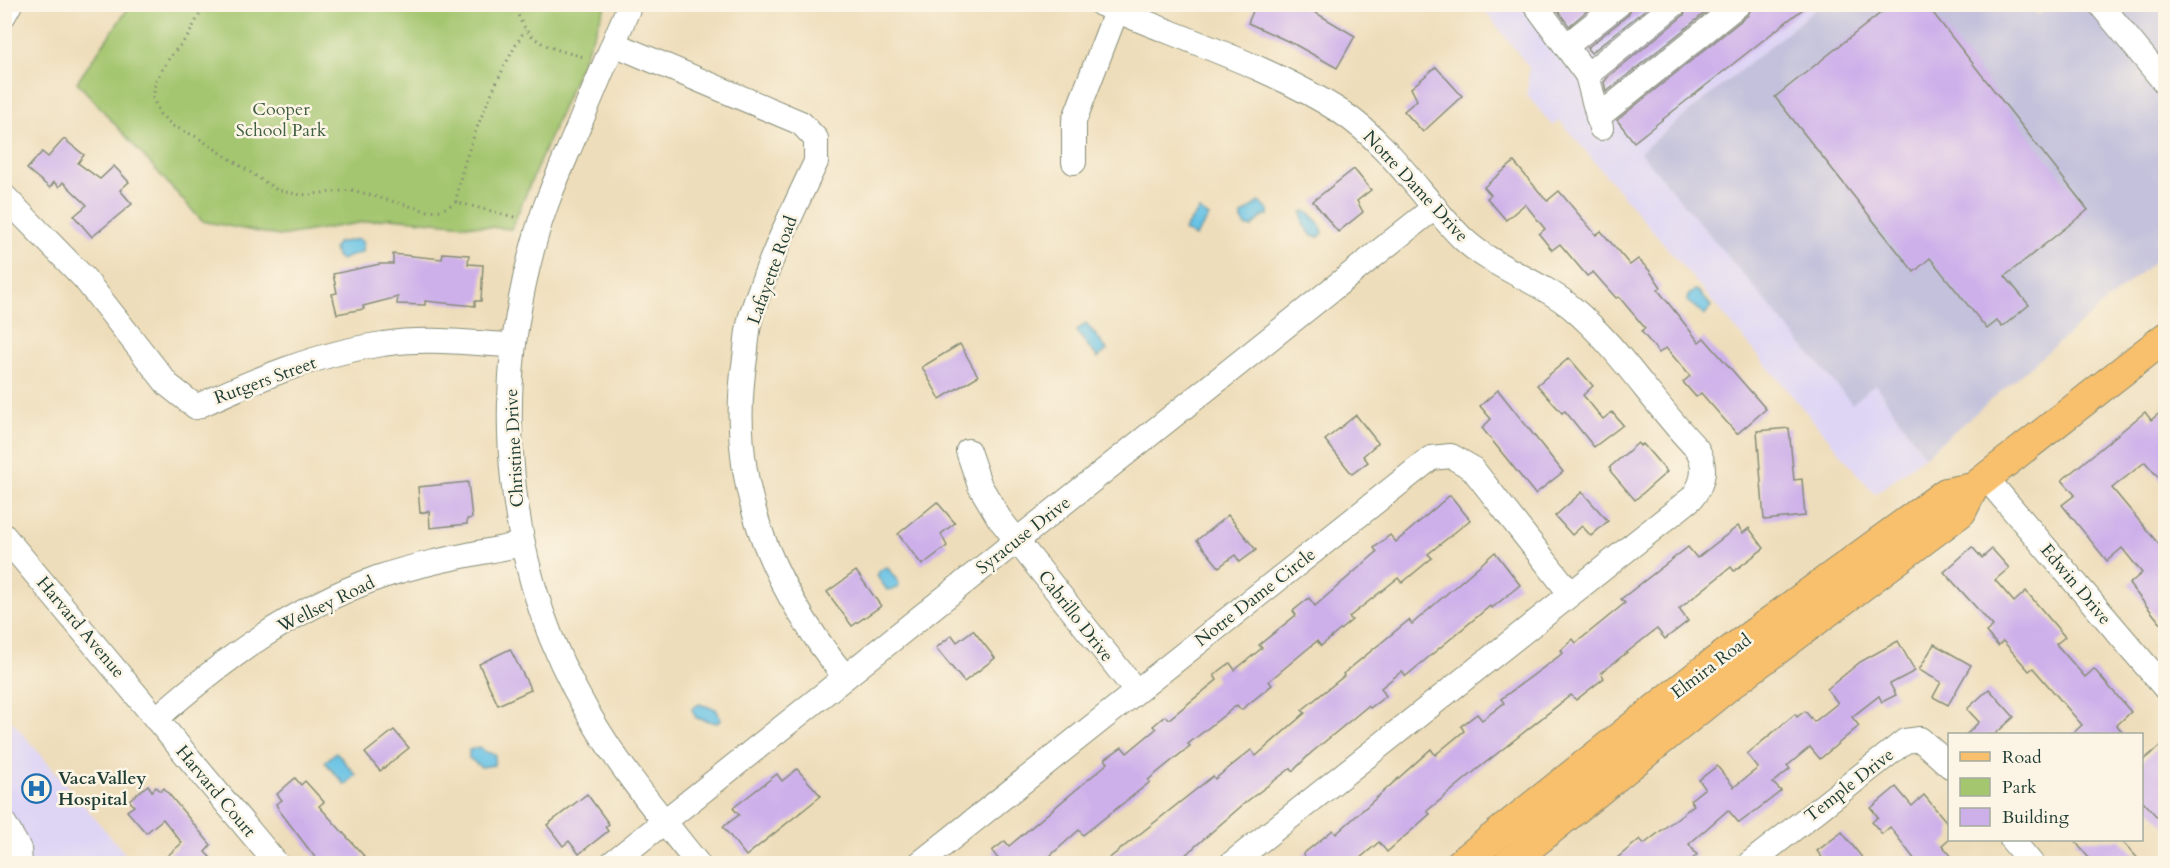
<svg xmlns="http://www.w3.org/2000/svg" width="2170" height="868" font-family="Cardo,serif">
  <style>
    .built { fill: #ded5f5 }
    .industrial { fill: #c3c1db }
    .green { fill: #a4c66f; stroke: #628252; stroke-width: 1.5 }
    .water { fill: #67c2e5; stroke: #43808c; stroke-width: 1.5 }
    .building { fill: #cdb0ea }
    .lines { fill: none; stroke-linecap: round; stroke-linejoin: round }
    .minor-casing { stroke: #868d77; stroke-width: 26 }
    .major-casing { stroke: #868d77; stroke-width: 32 }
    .path { stroke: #868d77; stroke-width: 3; stroke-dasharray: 1.5 4.5; stroke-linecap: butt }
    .minor { stroke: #fff; stroke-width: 24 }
    .major { stroke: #f8bf6c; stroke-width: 30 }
    .labels { text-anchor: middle; stroke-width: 5; stroke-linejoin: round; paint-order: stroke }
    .park-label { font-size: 18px; fill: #405f43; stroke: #fcf5e5 }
    .street-label { font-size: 18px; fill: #1f3d34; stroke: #fcf5e5 }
    .poi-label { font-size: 18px; font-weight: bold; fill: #1f3d34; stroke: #fcf5e5; text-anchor: start }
  </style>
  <rect width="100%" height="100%" fill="#fcf5e5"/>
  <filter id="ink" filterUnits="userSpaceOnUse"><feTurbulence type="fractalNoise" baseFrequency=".0167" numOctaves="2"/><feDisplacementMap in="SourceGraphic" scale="12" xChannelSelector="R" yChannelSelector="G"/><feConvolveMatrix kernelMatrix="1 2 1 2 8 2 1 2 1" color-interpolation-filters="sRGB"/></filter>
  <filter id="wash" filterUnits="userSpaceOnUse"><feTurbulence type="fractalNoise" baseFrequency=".008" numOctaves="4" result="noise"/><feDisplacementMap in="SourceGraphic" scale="24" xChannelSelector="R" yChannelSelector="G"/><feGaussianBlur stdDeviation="1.35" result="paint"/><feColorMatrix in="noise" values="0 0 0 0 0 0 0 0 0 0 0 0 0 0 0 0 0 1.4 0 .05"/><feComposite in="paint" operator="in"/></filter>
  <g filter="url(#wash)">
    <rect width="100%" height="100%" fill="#eeddba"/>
    <g class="built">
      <polygon points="1480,5 1821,5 1640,152 1852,403 1875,384 1925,456 1875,494 1560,121 1553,126 1527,95 1529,67"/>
      <polygon points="5,713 133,863 5,863"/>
    </g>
    <polygon class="industrial" points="2029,4 2038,15 2051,5 2165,5 2165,252 1925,456 1875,384 1852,404 1640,152 1821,5"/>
    <polygon class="green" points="131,4 606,4 606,5 511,229 390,218 279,236 202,221 77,82"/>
    <g class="water">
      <polygon points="1259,202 1268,210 1268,215 1262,217 1252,227 1247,227 1242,220 1242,215"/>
      <polygon points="1199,210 1209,217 1195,237 1184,230"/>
      <path d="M1305 211C1312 213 1322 226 1323 233L1319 237 1312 236 1303 224 1302 212Z"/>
      <polygon points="359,239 363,243 362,252 341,260 336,256 334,248 337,243"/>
      <polygon points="1695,290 1698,291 1711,306 1705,315 1687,301 1688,296"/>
      <polygon points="1086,323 1107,350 1098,358 1076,331"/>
      <polygon points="887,567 899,583 898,588 887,590 877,576 880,570"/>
      <polygon points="699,704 716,709 721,720 717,723 696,718 692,709"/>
      <polygon points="479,747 485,752 495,754 494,765 481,767 469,758 469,750"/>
      <polygon points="336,752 356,775 345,785 325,762"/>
    </g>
    <g id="blocks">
      <g class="building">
        <polygon points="1256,4 1301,4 1355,36 1337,68 1294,44 1248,23"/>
        <polygon points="1553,4 1595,4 1569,26"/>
        <polygon points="1633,4 1652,4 1591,53 1587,48 1628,15"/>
        <polygon points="1689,4 1716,4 1606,92 1604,82 1609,76 1684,15"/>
        <polygon points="1753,4 1809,4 1634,142 1617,120 1748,15"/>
        <polygon points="1892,4 1926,4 2088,210 2005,276 2029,305 2002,327 1997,321 1987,329 1930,258 1914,272 1775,97"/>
        <polygon points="1436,67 1462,96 1423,132 1404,111 1417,100 1411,88"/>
        <polygon points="64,139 84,155 78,163 100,179 114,166 129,182 120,190 132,204 92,237 74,216 87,205 63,182 59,187 54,182 50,188 27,169 42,152 48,157"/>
        <polygon points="1514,162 1547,201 1559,191 1596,235 1601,231 1630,265 1638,259 1649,270 1661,287 1658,290 1699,342 1704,338 1766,409 1737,434 1701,393 1696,397 1683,382 1690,376 1666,348 1659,353 1641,331 1645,328 1619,297 1616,298 1593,272 1587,276 1560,244 1552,250 1539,234 1545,229 1525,204 1506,220 1487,198 1491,195 1484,187"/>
        <polygon points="1354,169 1371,190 1357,201 1363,212 1338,232 1313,201"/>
        <polygon points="443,253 469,255 468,264 483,265 481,301 475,301 475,306 425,301 425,305 397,304 398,297 363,306 364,309 337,314 332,294 337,293 333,274 380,264 393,264 393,254 442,259"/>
        <polygon points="960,344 978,376 940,399 922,367"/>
        <polygon points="1569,358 1593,386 1583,395 1603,419 1612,412 1623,425 1594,447 1565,411 1562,413 1537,385"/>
        <polygon points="1498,390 1563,472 1535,494 1482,428 1491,419 1480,406"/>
        <polygon points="2166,408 2166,486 2145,462 2112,488 2166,553 2166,630 2129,584 2142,573 2122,548 2107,561 2062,505 2075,495 2062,480 2145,412 2151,420"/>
        <polygon points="1356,415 1378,443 1363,456 1368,462 1352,474 1325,440"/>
        <polygon points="1789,428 1794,480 1802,479 1805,516 1764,520 1757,431"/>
        <polygon points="1638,443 1640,446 1643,444 1667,472 1635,500 1611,472 1610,467"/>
        <polygon points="468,482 472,518 467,519 467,524 430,528 429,511 420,513 418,487"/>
        <polygon points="1582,492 1608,521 1591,536 1582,526 1572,535 1555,516"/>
        <polygon points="1450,495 1470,520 1428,554 1432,558 1402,583 1398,578 1349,617 1352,620 1321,646 1317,641 1269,681 1272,685 1241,710 1237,705 1188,744 1190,746 1148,780 1150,782 1083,835 1079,830 1041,864 1002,864 992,851 1005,841 1009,846 1108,763 1105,759 1122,747 1127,753 1156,729 1153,726 1165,716 1169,719 1217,680 1214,675 1230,663 1235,670 1262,648 1259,645 1296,615 1293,611 1309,598 1315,606 1377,552 1374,548 1390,535 1396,542"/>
        <polygon points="937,502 955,523 941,534 947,546 922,565 898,534"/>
        <polygon points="1228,515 1256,550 1240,562 1235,555 1219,567 1197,540"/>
        <polygon points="1738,526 1743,533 1749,528 1764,548 1734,571 1731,567 1679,609 1688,621 1665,639 1657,629 1650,634 1601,673 1604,678 1576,700 1571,695 1475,771 1427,811 1430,814 1387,852 1379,842 1353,864 1310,864 1303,854 1333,830 1336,834 1431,749 1435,755 1464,731 1461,726 1477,714 1482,720 1504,703 1501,699 1563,653 1561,650 1573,639 1576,643 1625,603 1621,599 1688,547 1697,558"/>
        <polygon points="1972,547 1982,558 1992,549 2009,568 1995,580 2014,602 2026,591 2065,637 2056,644 2085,677 2094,669 2131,712 2117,725 2124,735 2071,735 2082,725 2033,668 2029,671 2003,641 1998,646 1986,632 1993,626 1944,572"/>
        <polygon points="1495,552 1520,585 1492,608 1490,606 1406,676 1402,671 1381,688 1386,696 1370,708 1368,706 1311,753 1293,771 1291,768 1246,802 1175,864 1102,864 1213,776 1215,779 1251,750 1256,756 1305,713 1302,710 1344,676 1343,674 1409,620 1412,624"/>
        <polygon points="856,571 881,606 852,626 827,592"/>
        <polygon points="973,630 995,658 964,682 936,648 952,635 957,642"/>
        <polygon points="1898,641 1915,671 1890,684 1896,695 1882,702 1879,696 1852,717 1859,726 1820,759 1810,747 1787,766 1790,769 1773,783 1781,791 1766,803 1739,823 1728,810 1689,844 1697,855 1687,864 1610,864 1640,839 1644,844 1694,805 1690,800 1705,788 1699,780 1717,766 1734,787 1758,768 1747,754 1795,714 1797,717 1805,711 1814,722 1838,703 1827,689 1860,662"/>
        <polygon points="1934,644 1971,665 1948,705 1933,697 1941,682 1919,670"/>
        <polygon points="510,649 531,690 498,705 479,664"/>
        <polygon points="1989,689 2014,717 1994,735 1966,735 1979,722 1967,709"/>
        <polygon points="394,730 409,748 380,771 365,753"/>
        <polygon points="2166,741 2166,827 2142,800 2142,761"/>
        <polygon points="797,769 821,796 746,856 723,827 739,815 733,808 777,774 782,781"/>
        <polygon points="295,778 301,785 305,781 324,802 319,806 364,856 355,864 320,864 279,810 276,804 282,800 277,794"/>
        <polygon points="148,785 152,791 156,787 161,791 164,788 211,845 205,852 210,857 201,864 158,864 182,843 163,819 146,833 127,811 134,806 129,800"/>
        <polygon points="1896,787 1912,806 1924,795 1950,826 1950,838 1942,845 1958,864 1918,864 1890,827 1882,834 1872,822 1878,817 1871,808"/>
        <polygon points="587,794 609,824 605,827 608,831 579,854 569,841 563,846 547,825"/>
        <polygon points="1842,832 1867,864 1827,864 1817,851"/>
        <polygon points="2074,840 2121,840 2142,863 2093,863"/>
      </g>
    </g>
  </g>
  <g filter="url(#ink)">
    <use href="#blocks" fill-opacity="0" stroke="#868d77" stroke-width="1.5"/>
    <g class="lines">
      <defs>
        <g id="minor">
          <path d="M630 4C611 50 591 96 572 142 558 175 543 208 534 243 490 399 505 571 588 713 619 767 659 815 698 864"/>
          <path d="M1101 4C1177 37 1272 67 1341 112 1391 145 1421 197 1463 239 1494 268 1538 280 1571 307 1619 347 1653 404 1697 449 1707 466 1704 483 1692 498L1231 864"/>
          <polyline points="1535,4 1587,75 1601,128"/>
          <polyline points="2100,4 2166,84"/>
          <polyline points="4,15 10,4"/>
          <path d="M614 44 801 123 816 139V162C794 207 767 265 752 313 747 327 747 343 745 358 726 481 769 582 845 677"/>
          <polyline points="1566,46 1619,4"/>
          <polyline points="1587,75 1675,4"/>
          <polyline points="1598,117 1739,4"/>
          <polyline points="1074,162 1074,121 1119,4"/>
          <path d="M4 196 84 278 168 385 196 407C254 380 319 353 383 344 425 337 469 343 512 345"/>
          <polyline points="968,451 980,486 999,518 1136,691"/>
          <polyline points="1986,478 2166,689"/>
          <polyline points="4,536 277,864"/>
          <path d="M156 719C222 660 293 609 377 578 423 562 475 554 523 544"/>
          <polyline points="4,823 19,849 20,864"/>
          <polyline points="2012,840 2032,864"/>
          <polyline points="611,864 1435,207"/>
          <polyline points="919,864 1431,458 1451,456 1472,468 1570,593"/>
          <polyline points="1749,864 1905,741 1920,739 1950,766"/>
        </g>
        <g id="major">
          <polyline points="1460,864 1708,667 1946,493 1973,488 2166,337"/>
          <polyline points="1508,864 1727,687 1961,512 1973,488"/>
        </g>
      </defs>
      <use href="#minor" class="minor-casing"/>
      <use href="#major" class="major-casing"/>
      <g class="path">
        <polyline points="205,4 188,36 170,57 156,80 153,98 160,114 173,126 197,137 277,190 301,195 352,190 427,211 442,210 456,202 518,218"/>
        <path d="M515 4C524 43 549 48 584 57"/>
        <path d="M456 202C461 156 499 70 525 30"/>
      </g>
      <use href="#minor" class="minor"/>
      <use href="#major" class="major"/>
    </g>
  </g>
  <defs>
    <symbol id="hospital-ring" viewBox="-11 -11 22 22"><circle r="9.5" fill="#fcf5e5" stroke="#1f6fb2" stroke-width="1.5"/><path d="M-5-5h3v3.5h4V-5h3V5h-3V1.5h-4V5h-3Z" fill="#1f6fb2"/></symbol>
  </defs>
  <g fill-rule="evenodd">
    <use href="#hospital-ring" x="20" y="772" width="33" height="33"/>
  </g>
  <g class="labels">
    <g class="park-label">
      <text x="281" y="115">Cooper<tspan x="281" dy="21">School Park</tspan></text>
    </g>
    <g class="street-label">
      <text transform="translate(1416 186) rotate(47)" y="6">Notre Dame Drive</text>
      <text transform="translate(772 270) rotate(-70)" y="6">Lafayette Road</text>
      <text transform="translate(265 380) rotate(-20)" y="6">Rutgers Street</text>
      <text transform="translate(514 448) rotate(-93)" y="6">Christine Drive</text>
      <text transform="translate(1023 535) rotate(-38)" y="6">Syracuse Drive</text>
      <text transform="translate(2076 584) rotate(50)" y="6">Edwin Drive</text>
      <text transform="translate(1255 597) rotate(-38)" y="6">Notre Dame Circle</text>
      <text transform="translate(326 604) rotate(-26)" y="6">Wellsey Road</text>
      <text transform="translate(1076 616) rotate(52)" y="6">Cabrillo Drive</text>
      <text transform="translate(81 627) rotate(50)" y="6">Harvard Avenue</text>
      <text transform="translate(1711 666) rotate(-37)" y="6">Elmira Road</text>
      <text transform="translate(1849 785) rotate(-38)" y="6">Temple Drive</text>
      <text transform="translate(216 791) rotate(50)" y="6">Harvard Court</text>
    </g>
    <g class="poi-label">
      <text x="58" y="784">VacaValley<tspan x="58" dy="21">Hospital</tspan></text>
    </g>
  </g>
  <rect width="2170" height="868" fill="none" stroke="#fcf5e5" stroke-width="24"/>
  <rect x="1948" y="733" width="195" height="108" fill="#fcf5e5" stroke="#a4ab9e" stroke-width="1.5"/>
  <rect x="1960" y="752" width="30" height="9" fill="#f8bf6c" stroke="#a4ab9e" stroke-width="1.5"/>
  <text x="2002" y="763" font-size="18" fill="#1f3d34">Road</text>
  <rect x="1960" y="778" width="30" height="18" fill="#a4c66f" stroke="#a4ab9e" stroke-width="1.5"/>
  <text x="2002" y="793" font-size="18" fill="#1f3d34">Park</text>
  <rect x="1960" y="808" width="30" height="18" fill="#cdb0ea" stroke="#a4ab9e" stroke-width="1.5"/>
  <text x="2002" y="823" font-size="18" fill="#1f3d34">Building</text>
</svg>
